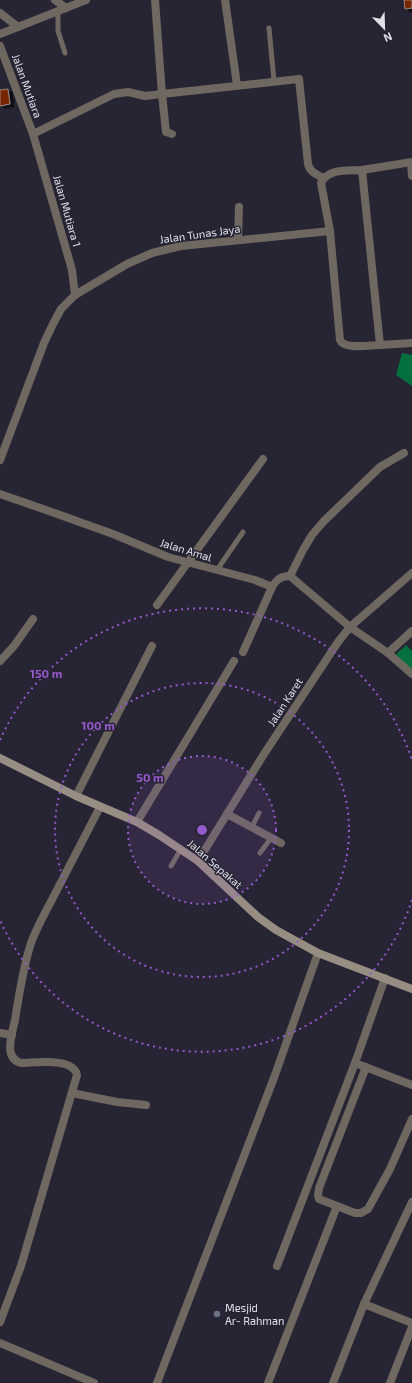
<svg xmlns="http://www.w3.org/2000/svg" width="412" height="1383" font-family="'Exo 2',sans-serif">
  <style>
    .forest { fill: #03703d }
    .building { fill: #772806; stroke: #9b847c; filter: url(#shadow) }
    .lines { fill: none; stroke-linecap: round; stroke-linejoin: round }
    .service { stroke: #6f6861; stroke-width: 5 }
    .minor { stroke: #6f6861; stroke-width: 8 }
    .secondary { stroke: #988d82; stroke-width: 8 }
    .ring { fill: none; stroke: #9459ca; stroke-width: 2; stroke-dasharray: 2 4 }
    .worship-dot { fill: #6b7280; stroke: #272434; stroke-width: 1.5 }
    .labels { text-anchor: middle; stroke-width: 3; stroke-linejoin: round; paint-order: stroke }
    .street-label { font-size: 11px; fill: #e0dfea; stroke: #272434 }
    .poi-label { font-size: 11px; fill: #e0dfea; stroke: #272434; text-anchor: start }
    .centre { fill: #9459ca; stroke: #272434; stroke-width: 2 }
    .ring-label { font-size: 12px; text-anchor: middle; font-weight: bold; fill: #9459ca; stroke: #272434; stroke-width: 3; stroke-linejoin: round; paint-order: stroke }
  </style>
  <defs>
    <filter id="shadow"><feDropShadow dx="4" dy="2.5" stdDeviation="0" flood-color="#0009"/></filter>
  </defs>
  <rect width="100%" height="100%" fill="#272434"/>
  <g class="forest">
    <polygon points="402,353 412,355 412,386 396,375"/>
    <polygon points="406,645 412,651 412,670 394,656"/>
  </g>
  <g class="building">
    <polygon points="404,0 412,0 412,8 405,9"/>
    <polygon points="8,89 10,104 0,106 0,90"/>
  </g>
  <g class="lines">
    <g class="service">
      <polyline points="58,12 58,31 65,53"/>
      <polyline points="269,28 274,81"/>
      <polyline points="217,570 243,532"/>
      <polyline points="252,827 259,813"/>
      <polyline points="260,853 271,838"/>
      <polyline points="171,866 181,849"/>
    </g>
    <g class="minor">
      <polyline points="55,0 66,8"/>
      <polyline points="155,0 162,94 166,132 172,134"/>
      <polyline points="225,0 237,85"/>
      <polyline points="0,13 18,27"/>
      <polyline points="0,34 86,0"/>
      <polyline points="0,46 33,134 72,270 75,295"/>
      <path d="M33 134 114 94 128 92 145 96 162 94 299 79 308 164C310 172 316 174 323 178"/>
      <polyline points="411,163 412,176"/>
      <path d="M362 170 380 345C370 345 344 350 340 340L330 231 321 183C328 168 348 171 362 170Z"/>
      <polyline points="362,170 412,162"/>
      <polyline points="238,240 239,207"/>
      <polyline points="380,345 412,343"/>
      <polyline points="0,460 44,343 53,324 61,309 75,295 127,264 152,253 181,246 330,231"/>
      <path d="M0 494 46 510 113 534 168 557 255 580 272 587C277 579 281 576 290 576L350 627 388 653 412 674"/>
      <polyline points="290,576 303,550 312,535 324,521 380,467 404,453"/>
      <polyline points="157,605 263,459"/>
      <polyline points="243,652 272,587"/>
      <polyline points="388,653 412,631"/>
      <polyline points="0,661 14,646 33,619"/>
      <polyline points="76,796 152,646"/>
      <polyline points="227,814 281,843"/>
      <polyline points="137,822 234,661"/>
      <polyline points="198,861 264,754 338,642 350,627 412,573"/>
      <polyline points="0,1033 12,1035"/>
      <polyline points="355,1063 412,1085"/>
      <polyline points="366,1067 319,1188 318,1195 319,1199 355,1213 361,1213 368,1209 390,1169 412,1119"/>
      <polyline points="72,1093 117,1102 146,1105"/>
      <polyline points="277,1266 355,1063 385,978"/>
      <polyline points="364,1304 412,1323"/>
      <path d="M0 1322 21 1266 77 1075C73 1057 36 1063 21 1063 3 1058 12 1034 15 1020 19 994 23 968 31 943 38 924 49 906 58 888 72 861 86 834 100 807"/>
      <polyline points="0,1343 94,1383"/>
      <polyline points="157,1383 275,1075 318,953"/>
      <polyline points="268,1383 337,1206"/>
      <polyline points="333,1383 364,1304 412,1202"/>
      <polyline points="390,1383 412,1327"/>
    </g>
    <polyline class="secondary" points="0,758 76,796 137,822 159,835 198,861 258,917 276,930 318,953 412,989"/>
  </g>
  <circle cx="202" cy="830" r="74" fill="#9459ca" fill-opacity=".12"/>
  <g class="ring">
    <circle cx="202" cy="830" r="74"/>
    <circle cx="202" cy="830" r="147"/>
    <path d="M412 900A221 221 0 0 1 0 920M0 740A221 221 0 0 1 412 760"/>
  </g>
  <circle class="worship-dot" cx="217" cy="1314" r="4"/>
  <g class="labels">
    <g class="street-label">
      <text transform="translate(27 86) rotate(70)" y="4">Jalan Mutiara</text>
      <text transform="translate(67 211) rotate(74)" y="4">Jalan Mutiara 1</text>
      <text transform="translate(200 234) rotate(-8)" y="4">Jalan Tunas Jaya</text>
      <text transform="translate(186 550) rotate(17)" y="4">Jalan Amal</text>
      <text transform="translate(285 702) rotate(-57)" y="4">Jalan Karet</text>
      <text transform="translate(215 864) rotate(41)" y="4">Jalan Sepakat</text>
    </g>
    <g class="poi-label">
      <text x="225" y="1312">Mesjid<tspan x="225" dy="13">Ar- Rahman</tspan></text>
    </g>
  </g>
  <circle cx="202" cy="830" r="6" class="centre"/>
  <g class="ring-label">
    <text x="46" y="678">150 m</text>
    <text x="98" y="730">100 m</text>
    <text x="150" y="782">50 m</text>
  </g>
  <g transform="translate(384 28) rotate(157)" stroke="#272434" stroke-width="3" paint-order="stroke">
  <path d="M0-3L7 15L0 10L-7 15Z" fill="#e0dfea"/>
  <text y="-6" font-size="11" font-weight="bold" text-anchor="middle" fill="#e0dfea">N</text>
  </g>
</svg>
